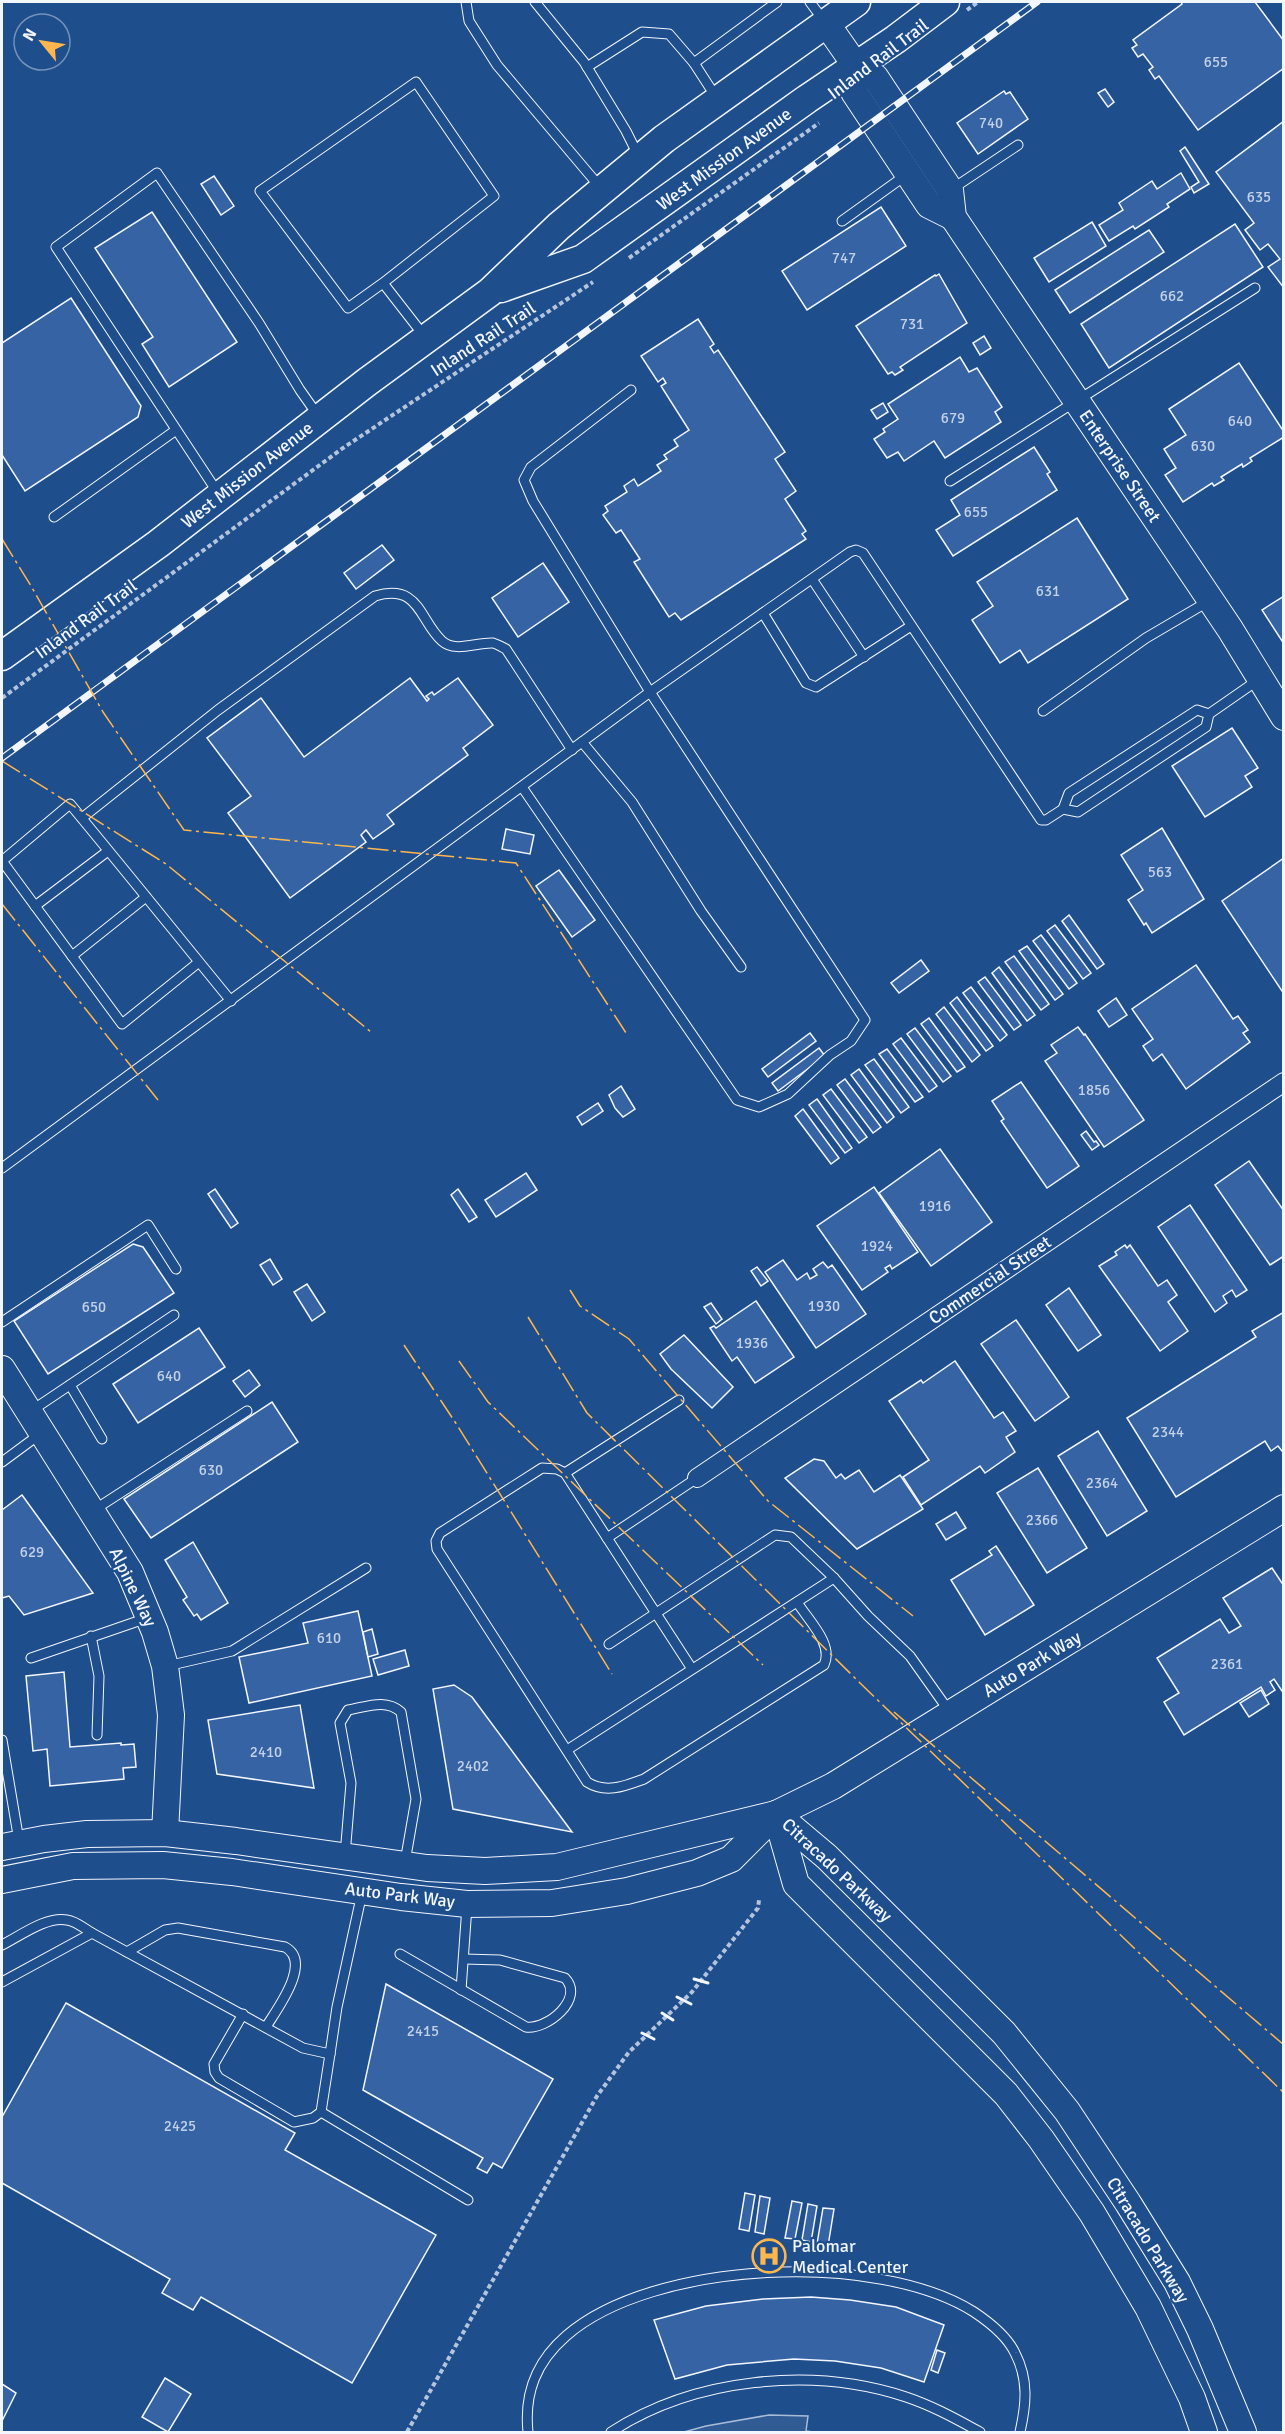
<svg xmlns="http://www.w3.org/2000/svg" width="1285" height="2434" font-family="Signika,sans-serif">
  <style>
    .built { fill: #305b95; stroke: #a8bbd7; stroke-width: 1.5 }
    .building { fill: #3563a3; stroke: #f2f6ff; stroke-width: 1.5 }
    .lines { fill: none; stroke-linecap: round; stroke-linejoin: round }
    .lane-casing { stroke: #f2f6ff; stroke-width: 11 }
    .street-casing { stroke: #f2f6ff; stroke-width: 20 }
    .secondary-casing { stroke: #f2f6ff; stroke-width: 28 }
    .primary-casing { stroke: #f2f6ff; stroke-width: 31 }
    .path { stroke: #b3c4dc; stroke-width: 4; stroke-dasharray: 4.5 3; stroke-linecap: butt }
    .lane { stroke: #1f4e8c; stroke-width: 9 }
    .street { stroke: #1f4e8c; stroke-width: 18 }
    .secondary { stroke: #1f4e8c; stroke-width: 26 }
    .primary { stroke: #1f4e8c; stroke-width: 28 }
    .rail-casing { stroke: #f2f6ff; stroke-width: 7 }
    .rail { stroke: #1f4e8c; stroke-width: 4.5; stroke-dasharray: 14; stroke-linecap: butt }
    .wall { stroke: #f2f6ff; stroke-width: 3 }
    .power { stroke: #ffb74d; stroke-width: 1.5; stroke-dasharray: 21 4.5 3 4.5; stroke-linecap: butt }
    .labels { text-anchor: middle; stroke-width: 4.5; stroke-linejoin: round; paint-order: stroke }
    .number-label { font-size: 15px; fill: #c3d1e8 }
    .street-label { font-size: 18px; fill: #f2f6ff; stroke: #1f4e8c }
    .poi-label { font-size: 18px; fill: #f2f6ff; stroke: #1f4e8c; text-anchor: start }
  </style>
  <rect width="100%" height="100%" fill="#1f4e8c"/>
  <polygon class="built" points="769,2415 808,2416 806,2431 813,2432 684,2432 706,2426"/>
  <g class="building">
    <polygon points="1181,2 1255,2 1284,41 1284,68 1198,130 1159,76 1155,79 1149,70 1153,67 1143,54 1138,57 1132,48 1137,45 1133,40 1182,4"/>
    <polygon points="1105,89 1114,102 1108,107 1098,93"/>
    <polygon points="1004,91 1006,94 1010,92 1028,119 978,154 957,123"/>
    <polygon points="1284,121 1284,288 1268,267 1280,259 1268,244 1260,250 1245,230 1254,223 1216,172"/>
    <polygon points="1185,147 1209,184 1194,193 1191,187 1199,182 1180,151"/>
    <polygon points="1181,173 1190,189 1167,204 1169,207 1135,229 1133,226 1109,241 1099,225 1123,210 1119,203 1152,181 1157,189"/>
    <polygon points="214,176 234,206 221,215 201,184"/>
    <polygon points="881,207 906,246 807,310 782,271"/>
    <polygon points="152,212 237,342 169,387 142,344 153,337 95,248"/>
    <polygon points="1092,222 1106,246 1049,282 1034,258"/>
    <polygon points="1235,224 1263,267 1109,368 1081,324"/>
    <polygon points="1149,230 1164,252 1070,313 1055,290"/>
    <polygon points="939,274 967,323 900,367 903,370 895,375 892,372 888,374 856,326 935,275 936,276"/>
    <polygon points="71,298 141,406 138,417 25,491 2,455 2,343"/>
    <polygon points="698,319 714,344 710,347 714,353 718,350 785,452 775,459 796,491 785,499 806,531 802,534 806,539 681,620 675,613 669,617 634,562 640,559 621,530 616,533 603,515 608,511 605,506 627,492 624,486 634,479 638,486 661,471 657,465 667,459 664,455 678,446 674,440 689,430 661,386 666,383 663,378 658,382 641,356"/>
    <polygon points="984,336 991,348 980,355 973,343"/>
    <polygon points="960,357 969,372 977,368 1002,407 995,412 1001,422 945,458 934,441 904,461 898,452 887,458 874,439 885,432 883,429 898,419 888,404"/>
    <polygon points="1239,363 1284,432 1284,437 1250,458 1252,461 1243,467 1242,464 1221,477 1224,480 1214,486 1212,483 1183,502 1165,475 1176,468 1164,449 1186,435 1169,409"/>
    <polygon points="883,403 888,412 877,419 871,410"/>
    <polygon points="1034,447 1050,472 1047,474 1057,490 953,556 936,530 960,515 951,500"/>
    <polygon points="1077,518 1128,599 1028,663 1020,650 1000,663 972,620 993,606 977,582"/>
    <polygon points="382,545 394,560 356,589 344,573"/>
    <polygon points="543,563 569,602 518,637 492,598"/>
    <polygon points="1284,596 1284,644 1262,610"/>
    <polygon points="410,678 427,701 429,699 426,696 432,692 434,695 458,678 493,725 463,748 468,755 387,815 394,824 373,839 366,830 361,835 366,842 290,898 228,813 251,796 207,738 261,698 304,757"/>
    <polygon points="1232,728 1258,768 1245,776 1252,787 1205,817 1172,766"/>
    <polygon points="1162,828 1204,899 1152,933 1146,923 1144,925 1128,900 1143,890 1121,855"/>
    <polygon points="506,829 534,835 530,854 502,849"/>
    <polygon points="1284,858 1284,994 1222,901"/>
    <polygon points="559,870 595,920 572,937 536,886"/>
    <polygon points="1069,915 1104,964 1097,969 1062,921"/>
    <polygon points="1055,925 1091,973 1083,979 1047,931"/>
    <polygon points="1041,935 1077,983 1069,989 1033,941"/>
    <polygon points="1027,946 1063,994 1055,1000 1019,951"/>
    <polygon points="1014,956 1049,1004 1041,1010 1005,962"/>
    <polygon points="921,960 929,971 899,993 891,983"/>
    <polygon points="1196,965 1233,1019 1238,1016 1248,1030 1243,1033 1250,1042 1186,1089 1162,1054 1153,1061 1143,1046 1153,1039 1132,1009"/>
    <polygon points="999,967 1035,1015 1027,1021 992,973"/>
    <polygon points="985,977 1021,1025 1014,1030 978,982"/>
    <polygon points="971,987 1007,1035 1000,1041 963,993"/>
    <polygon points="957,997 993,1046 986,1051 950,1003"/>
    <polygon points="1116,998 1127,1015 1109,1027 1098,1011"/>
    <polygon points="944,1007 980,1055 972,1062 936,1014"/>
    <polygon points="929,1018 965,1067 957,1072 921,1024"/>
    <polygon points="1078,1027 1084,1035 1085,1034 1144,1120 1104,1147 1045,1061 1057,1053 1051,1045"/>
    <polygon points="915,1028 951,1076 943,1082 907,1034"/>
    <polygon points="810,1033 816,1041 768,1077 762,1069"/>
    <polygon points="901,1038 937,1086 929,1092 893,1044"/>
    <polygon points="819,1048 825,1056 778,1091 772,1083"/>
    <polygon points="887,1049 923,1097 915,1102 879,1054"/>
    <polygon points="874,1059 909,1107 901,1113 865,1065"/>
    <polygon points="859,1069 894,1117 887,1123 851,1075"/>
    <polygon points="845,1079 881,1127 873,1133 837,1085"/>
    <polygon points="1021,1082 1079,1166 1047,1188 1001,1121 1004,1119 992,1101"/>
    <polygon points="621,1086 635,1109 623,1117 615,1108 609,1095"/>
    <polygon points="831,1089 867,1137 859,1143 823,1095"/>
    <polygon points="817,1099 852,1148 845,1153 809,1105"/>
    <polygon points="598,1103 603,1111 582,1125 577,1117"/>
    <polygon points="803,1109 839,1158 831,1164 795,1116"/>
    <polygon points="1086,1131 1094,1142 1096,1141 1099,1145 1092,1150 1081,1135"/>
    <polygon points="940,1149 992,1222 931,1266 879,1193"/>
    <polygon points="1249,1161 1284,1211 1284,1256 1270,1265 1215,1185"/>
    <polygon points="526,1173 537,1190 496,1217 485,1200"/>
    <polygon points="874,1187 918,1252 892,1269 890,1265 885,1268 888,1272 862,1290 817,1226"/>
    <polygon points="215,1189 238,1223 231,1228 208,1194"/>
    <polygon points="458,1189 477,1217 469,1222 451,1195"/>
    <polygon points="1190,1205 1247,1290 1236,1297 1232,1290 1223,1296 1227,1303 1215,1312 1158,1227"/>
    <polygon points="133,1244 143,1247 174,1293 48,1374 14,1321"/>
    <polygon points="1125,1245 1127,1248 1130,1245 1158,1286 1167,1280 1177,1295 1168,1302 1188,1331 1160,1351 1099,1266 1117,1255 1115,1252"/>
    <polygon points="270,1259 282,1279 273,1285 260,1265"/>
    <polygon points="783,1260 797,1280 807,1273 810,1279 817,1275 813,1269 823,1262 828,1268 832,1265 866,1314 816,1348 765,1272"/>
    <polygon points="757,1267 768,1281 761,1286 751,1271"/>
    <polygon points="307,1284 325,1312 312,1321 294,1292"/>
    <polygon points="1069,1288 1101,1335 1078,1351 1046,1305"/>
    <polygon points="756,1301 794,1357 755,1383 737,1357 732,1361 710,1328 714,1326 716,1328"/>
    <polygon points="711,1303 722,1319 716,1324 704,1307"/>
    <polygon points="1284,1312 1284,1450 1282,1451 1278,1446 1271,1451 1265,1441 1176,1497 1127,1418 1256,1337 1252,1331"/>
    <polygon points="1016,1320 1069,1397 1035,1421 981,1344"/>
    <polygon points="199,1328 225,1367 138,1423 113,1384"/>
    <polygon points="684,1335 733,1387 712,1408 671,1369 660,1354"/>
    <polygon points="955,1361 994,1418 1003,1412 1016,1431 1006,1437 1015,1452 985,1473 980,1466 921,1505 903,1477 929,1460 889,1401 921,1380 923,1383"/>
    <polygon points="249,1370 260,1385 245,1397 233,1381"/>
    <polygon points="272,1402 298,1442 151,1538 124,1499"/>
    <polygon points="1098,1431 1147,1511 1107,1536 1058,1456"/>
    <polygon points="814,1459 824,1461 836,1478 841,1474 845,1479 859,1470 874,1492 900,1475 923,1509 857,1549 785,1478"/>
    <polygon points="1038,1468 1087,1548 1047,1573 997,1493"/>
    <polygon points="22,1495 93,1593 24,1615 9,1596 2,1598 2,1510"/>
    <polygon points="956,1512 966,1528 946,1540 936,1524"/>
    <polygon points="193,1542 228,1603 201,1620 197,1614 194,1616 183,1600 187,1597 165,1560"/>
    <polygon points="996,1546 1034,1605 985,1635 951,1580 992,1555 989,1551"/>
    <polygon points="1272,1568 1284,1586 1284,1694 1274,1679 1270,1682 1275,1690 1266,1696 1261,1687 1184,1735 1164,1702 1179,1693 1157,1658 1220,1619 1229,1633 1241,1626 1223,1598"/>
    <polygon points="358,1611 372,1676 249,1703 239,1657 308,1643 303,1623"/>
    <polygon points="372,1629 378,1654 368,1657 363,1632"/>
    <polygon points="405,1650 409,1666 378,1675 373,1659"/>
    <polygon points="64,1672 70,1747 121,1743 121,1745 134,1744 136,1767 123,1768 124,1779 50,1786 47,1749 33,1751 26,1676"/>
    <polygon points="454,1685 472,1697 572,1832 453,1809 433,1689"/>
    <polygon points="1261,1690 1269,1704 1249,1717 1240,1703"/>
    <polygon points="300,1705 314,1788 217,1774 208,1720"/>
    <polygon points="386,1984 553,2079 502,2168 493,2163 487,2173 477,2168 483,2158 363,2090"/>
    <polygon points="66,2003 295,2133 285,2150 436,2235 352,2383 201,2297 193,2310 162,2293 170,2279 2,2183 2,2117"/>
    <polygon points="745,2193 755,2195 749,2231 739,2229"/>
    <polygon points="760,2196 770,2198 764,2234 755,2232"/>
    <polygon points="792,2201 802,2203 795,2239 785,2238"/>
    <polygon points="808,2204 817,2206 811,2242 802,2240"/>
    <polygon points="823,2208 834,2209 828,2246 817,2244"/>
    <polygon points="811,2297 850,2300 896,2307 944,2325 924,2382 881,2368 835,2361 794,2359 727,2365 675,2379 654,2320 706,2306 763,2299"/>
    <polygon points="937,2350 945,2353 938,2373 931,2370"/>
    <polygon points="165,2378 191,2394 168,2432 142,2417"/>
    <polygon points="2,2384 16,2393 2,2421"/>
  </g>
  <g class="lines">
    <defs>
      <g id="lane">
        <polyline points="466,2 469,21 497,65 600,187"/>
        <polyline points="535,2 584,62 626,131 639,157"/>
        <polyline points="810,2 824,21"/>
        <polyline points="694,63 777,2"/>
        <polyline points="587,67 642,32 669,34 694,63 716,97"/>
        <polyline points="952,189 1018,145"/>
        <polyline points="842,221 906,175"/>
        <polyline points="383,283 348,308 260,191 416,82 494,196 383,283 425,337"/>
        <polyline points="950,481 1255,288"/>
        <polyline points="218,493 56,247 157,173 259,323 300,390 319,417"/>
        <polyline points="54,517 176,430"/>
        <polyline points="812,579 864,657"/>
        <polyline points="763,613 806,683 816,687 911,626"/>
        <polyline points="1043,711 1146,638 1209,601"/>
        <polyline points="1209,714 1197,710 1069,793 1063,809 1078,812 1206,727 1209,714 1258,680"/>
        <polyline points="582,742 632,802 701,911 741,967"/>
        <polyline points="522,787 737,1100 759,1107 788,1094 830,1055 851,1041 865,1020 650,692 533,501 524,480 531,467 631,390"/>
        <path d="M82 818 218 710 375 596C420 583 419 620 442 641 455 653 477 642 493 643 497 644 502 647 506 649L572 750"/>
        <polyline points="35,906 108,851"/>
        <polyline points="72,956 146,897"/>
        <path d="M199 962 122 1024 2 861 70 804C124 869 177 935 231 1001"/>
        <polyline points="2,1168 650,692 850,552 856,550 863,553 1041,820 1046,820 1063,809"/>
        <polyline points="2,1322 148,1225 176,1269"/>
        <polyline points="70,1385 102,1439"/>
        <polyline points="31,1411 174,1315"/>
        <polyline points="2,1462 40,1434"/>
        <polyline points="565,1473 679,1400"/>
        <polyline points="94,1510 247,1411"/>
        <polyline points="607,1538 697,1478"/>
        <polyline points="91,1636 99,1676 97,1735"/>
        <polyline points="609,1644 775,1535 791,1537 834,1578 868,1616 910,1656 949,1711"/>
        <polyline points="31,1658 147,1618"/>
        <polyline points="167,1666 232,1651 366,1568"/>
        <path d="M692 1669 565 1473 557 1469 542 1468 440 1533 436 1541 437 1549 587 1782C606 1794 625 1786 644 1779L824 1665C834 1644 808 1620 797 1602"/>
        <polyline points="2,1740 19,1841"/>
        <polyline points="567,1750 834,1578"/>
        <path d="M345 1855 351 1783 340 1723 348 1710C366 1707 386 1698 401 1712L416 1799 405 1862"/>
        <path d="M2 1945C20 1936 46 1916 67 1920 76 1921 85 1929 92 1933"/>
        <path d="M127 1952 165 1930 178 1928 285 1947C313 1962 277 2009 266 2027"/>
        <path d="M400 1954 526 2027C547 2030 585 1999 565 1978L500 1960 464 1959"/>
        <polyline points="2,1982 92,1933 303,2048 330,2054 337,2007 362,1893"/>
        <polyline points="461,1990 467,1906"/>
        <polyline points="243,2014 214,2064 215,2072 219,2078 294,2122 313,2118 321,2112 330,2054"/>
        <polyline points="321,2112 468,2200"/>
        <path d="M528 2432C524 2393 536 2362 566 2336 653 2260 878 2251 974 2312 989 2322 1007 2336 1015 2353 1029 2380 1026 2405 1020 2432"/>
        <path d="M611 2432C694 2378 812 2366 906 2397 933 2406 956 2419 980 2432"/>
      </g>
      <polyline id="street" points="697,1478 1284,1082"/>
      <g id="secondary">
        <polyline points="826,23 856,66 875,77 950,190 953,217 1230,629 1284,717"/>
        <polyline points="856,66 854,92 929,205 953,217"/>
        <polyline points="2,1369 130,1572 155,1632 165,1666 171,1715 165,1833"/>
        <polyline points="776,1814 827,1857 1004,2033 1067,2111 1128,2203 1177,2282 1200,2329 1243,2432"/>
        <polyline points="776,1814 796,1884 1006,2094 1041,2139 1092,2213 1148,2307 1192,2398 1204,2432"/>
        <polyline points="2,1847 44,1839 87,1834 165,1833 236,1841 427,1868 485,1871 557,1867 776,1814 833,1786 1284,1508"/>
        <polyline points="2,1880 73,1866 163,1865 232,1872 401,1897 467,1904 552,1903 627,1891 697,1873 731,1859 776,1814"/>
      </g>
      <g id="primary">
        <polyline points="501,288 583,259 807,99 896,39 945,2"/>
        <polyline points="2,656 158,544 367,382 490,292 559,226 664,139 856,2"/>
      </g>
    </defs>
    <use href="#lane" class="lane-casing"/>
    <use href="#street" class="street-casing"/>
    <use href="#secondary" class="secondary-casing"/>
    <use href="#primary" class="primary-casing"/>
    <g class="path">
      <polyline points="967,10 978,2"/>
      <polyline points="629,258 819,123"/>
      <polyline points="2,698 343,448 593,282"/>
      <polyline points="407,2432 597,2096 629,2052 692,1992 758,1908 759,1900"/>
    </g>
    <use href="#lane" class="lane"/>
    <use href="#street" class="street"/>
    <use href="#secondary" class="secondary"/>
    <use href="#primary" class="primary"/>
    <defs>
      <polyline id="rail" points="2,758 1037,2"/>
    </defs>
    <use href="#rail" class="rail-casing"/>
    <use href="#rail" class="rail"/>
    <g class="wall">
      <polyline points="694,1979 708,1983"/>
      <polyline points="677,1997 691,2004"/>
      <polyline points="662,2013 673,2020"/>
      <polyline points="642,2033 654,2039"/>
    </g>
    <g class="power">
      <polyline points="2,539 31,586 103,712 184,830 516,863 628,1036"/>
      <polyline points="2,761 166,864 371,1032"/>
      <polyline points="2,904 158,1100"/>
      <polyline points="570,1290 580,1306 629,1339 768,1501 913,1616"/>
      <polyline points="528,1317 587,1413 860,1683 1284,2093"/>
      <polyline points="404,1345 457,1425 612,1674"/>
      <polyline points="459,1361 488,1402 763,1665"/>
      <polyline points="894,1712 1284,2045"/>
    </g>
  </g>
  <defs>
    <symbol id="hospital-ring" viewBox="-11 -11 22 22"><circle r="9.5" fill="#1f4e8c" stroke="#ffb74d" stroke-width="1.5"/><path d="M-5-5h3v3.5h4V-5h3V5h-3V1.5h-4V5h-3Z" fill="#ffb74d"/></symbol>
  </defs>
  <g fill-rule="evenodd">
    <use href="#hospital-ring" x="750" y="2237" width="38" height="38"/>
  </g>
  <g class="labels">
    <g class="number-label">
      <text x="1216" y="67">655</text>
      <text x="991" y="128">740</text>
      <text x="1259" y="202">635</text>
      <text x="844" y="263">747</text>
      <text x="1172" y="301">662</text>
      <text x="912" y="329">731</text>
      <text x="953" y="423">679</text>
      <text x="1240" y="426">640</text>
      <text x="1203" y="451">630</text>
      <text x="976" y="517">655</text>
      <text x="1048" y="596">631</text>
      <text x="1160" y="877">563</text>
      <text x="1094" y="1095">1856</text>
      <text x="935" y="1211">1916</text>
      <text x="877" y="1251">1924</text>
      <text x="824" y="1311">1930</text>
      <text x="94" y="1312">650</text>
      <text x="752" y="1348">1936</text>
      <text x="169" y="1381">640</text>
      <text x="1168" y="1437">2344</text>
      <text x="211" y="1475">630</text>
      <text x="1102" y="1488">2364</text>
      <text x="1042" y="1525">2366</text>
      <text x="32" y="1557">629</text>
      <text x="329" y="1643">610</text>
      <text x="1227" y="1669">2361</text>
      <text x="266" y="1757">2410</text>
      <text x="473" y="1771">2402</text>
      <text x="423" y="2036">2415</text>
      <text x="180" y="2131">2425</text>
    </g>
    <g class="street-label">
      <text transform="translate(878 59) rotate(-37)" y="6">Inland Rail Trail</text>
      <text transform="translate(724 159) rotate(-36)" y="6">West Mission Avenue</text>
      <text transform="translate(483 339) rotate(-33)" y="6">Inland Rail Trail</text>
      <text transform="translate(1120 466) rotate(56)" y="6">Enterprise Street</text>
      <text transform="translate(247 475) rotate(-38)" y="6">West Mission Avenue</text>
      <text transform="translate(86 619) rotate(-36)" y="6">Inland Rail Trail</text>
      <text transform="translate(990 1280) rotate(-34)" y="6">Commercial Street</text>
      <text transform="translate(133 1587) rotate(64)" y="6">Alpine Way</text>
      <text transform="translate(1032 1664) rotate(-31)" y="6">Auto Park Way</text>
      <text transform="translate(837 1870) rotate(43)" y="6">Citracado Parkway</text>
      <text transform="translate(400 1895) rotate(7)" y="6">Auto Park Way</text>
      <text transform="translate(1148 2240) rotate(59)" y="6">Citracado Parkway</text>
    </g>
    <g class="poi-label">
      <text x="792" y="2252">Palomar<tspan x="792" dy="21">Medical Center</tspan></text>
    </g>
  </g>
  <rect width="1285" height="2434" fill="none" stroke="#f2f6ff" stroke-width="6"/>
  <g transform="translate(42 42) rotate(300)"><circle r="28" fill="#1f4e8c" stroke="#7391ba" stroke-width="1.5"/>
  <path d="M0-4.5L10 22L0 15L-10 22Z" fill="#ffb74d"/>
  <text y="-9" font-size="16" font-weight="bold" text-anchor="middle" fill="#f2f6ff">N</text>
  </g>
</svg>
